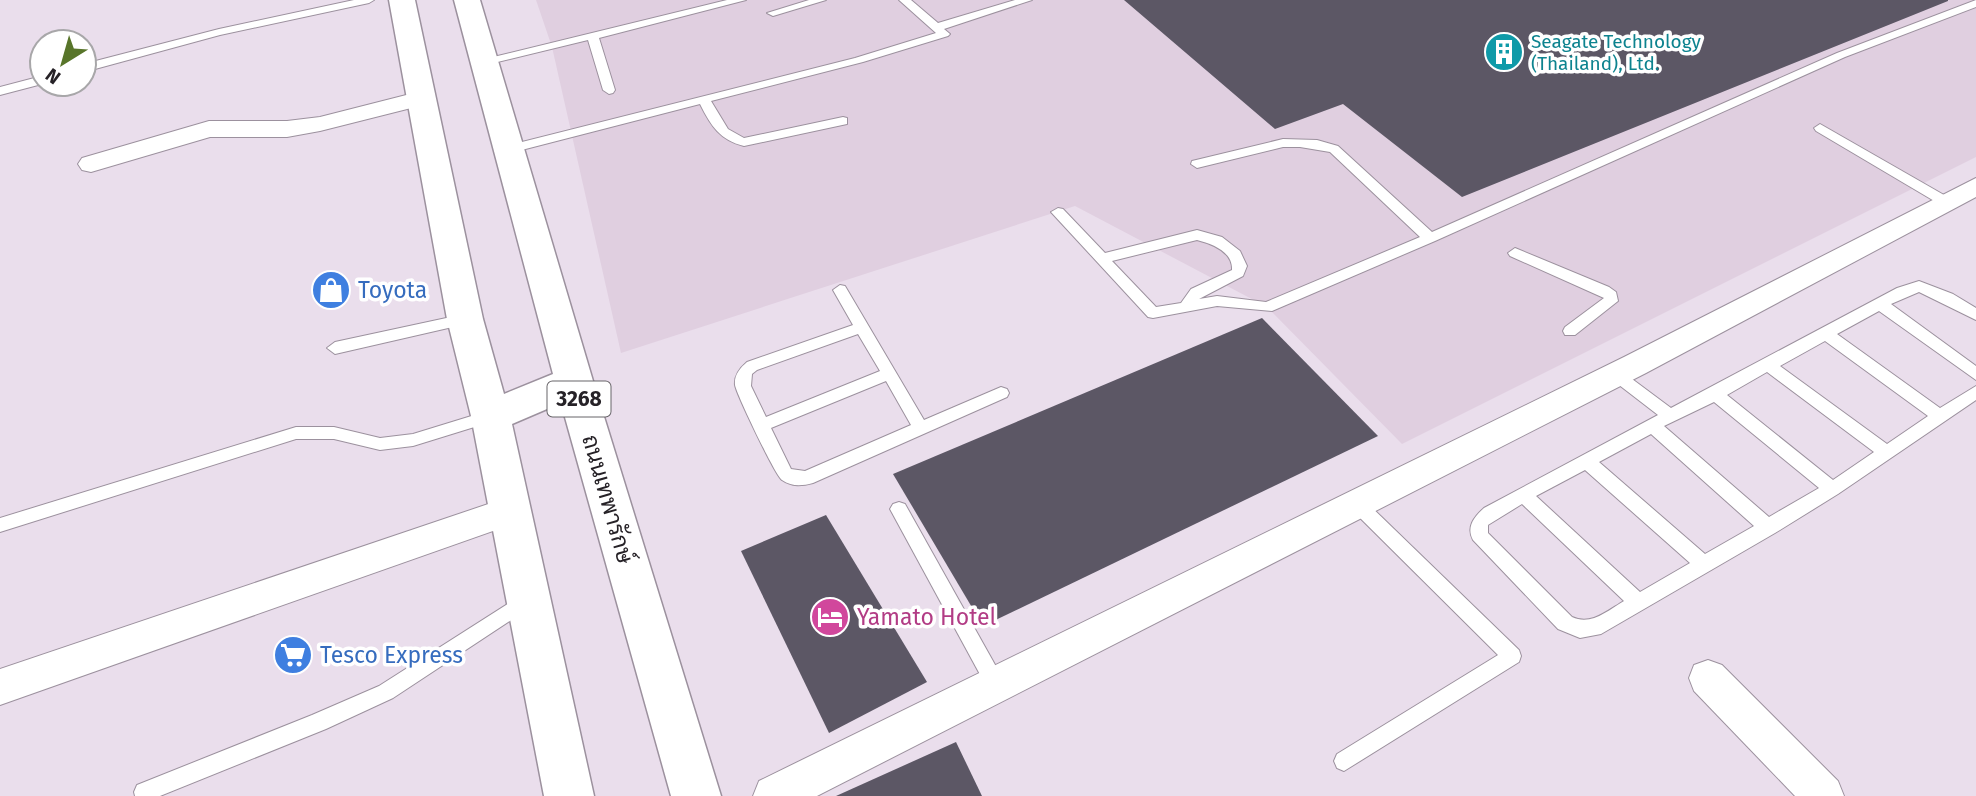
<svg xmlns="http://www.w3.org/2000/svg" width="1976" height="796" font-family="'Fira Sans',Sarabun,sans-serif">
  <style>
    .industrial { fill: #e0cfe0 }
    .building { fill: #5c5765 }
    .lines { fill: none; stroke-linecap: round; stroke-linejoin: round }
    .lane-casing { stroke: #9c919e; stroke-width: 2 }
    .street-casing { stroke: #9c919e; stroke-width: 2 }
    .primary-casing { stroke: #9c919e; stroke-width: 3 }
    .lane { fill: #fff; fill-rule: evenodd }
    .street { fill: #fff; fill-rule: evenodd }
    .primary { fill: #fff; fill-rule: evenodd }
    .labels { text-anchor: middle; stroke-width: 7; stroke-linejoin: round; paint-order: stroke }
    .far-culture-label { font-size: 19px; fill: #0d838f; stroke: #fff; text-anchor: start }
    .shield { fill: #fff; stroke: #676468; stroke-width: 2 }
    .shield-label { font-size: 21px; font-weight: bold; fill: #262227 }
    .shop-label { font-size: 23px; fill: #366cbe; stroke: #fff; text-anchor: start }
    .street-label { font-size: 23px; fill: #262227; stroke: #fff }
    .hotel-label { font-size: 23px; fill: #b23c85; stroke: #fff; text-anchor: start }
  </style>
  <rect width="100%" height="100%" fill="#eadeec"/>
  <polygon class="industrial" points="536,0 1976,0 1976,157 1402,444 1267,307 1075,206 621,353 552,47"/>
  <g class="building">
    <polygon points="1124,0 1948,0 1948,1 1462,197 1343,104 1275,129"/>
    <polygon points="1262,318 1378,436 983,626 893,474"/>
    <polygon points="826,515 927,682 829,733 741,551"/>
    <polygon points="956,742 982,796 836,796"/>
  </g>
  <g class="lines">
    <defs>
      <g id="lane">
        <polygon points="354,0 374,0 369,3 220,35 84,72 84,64 219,29"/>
        <polygon points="727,0 746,0 599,38 615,90 613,93 609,94 603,90 588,40 485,65 479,62 481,60"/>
        <polygon points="809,0 826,0 773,16 767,13"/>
        <path d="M899 0H911L938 23 1015 0H1032L944 29 950 34 948 36 863 62 711 101 728 129 744 138 843 117 847 118V124L744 146C720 140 711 126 700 104L510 153 504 149 506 146 855 58 936 33Z"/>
        <path d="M1976 0V7L1845 57 1435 241 1272 311 1217 306 1153 318 1148 317 1051 212 1058 208 1063 209 1105 253 1197 230 1222 237 1240 251 1247 266 1243 276 1199 299 1217 296 1266 302 1420 237 1330 152 1300 147H1283L1197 168 1191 164 1192 161 1283 139 1317 140 1338 146 1432 232 1837 53ZM1197 240C1213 244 1233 252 1232 270L1191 289 1181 303 1156 307 1112 261Z"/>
        <polygon points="42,76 42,84 0,95 0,87"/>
        <polygon points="1820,124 1951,199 1953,202 1951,205 1941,205 1816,131 1814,128"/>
        <polygon points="1515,248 1609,287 1616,292 1618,301 1575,335 1565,335 1563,331 1565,327 1604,298 1510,256 1508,253"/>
        <path d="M1919 281 1953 294 1976 308V320L1919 292 1891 304 1976 366V380L1879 311 1837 334 1940 408 1976 386V400L1838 494 1775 533 1601 634 1580 638 1558 629 1473 540C1466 527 1474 517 1484 508L1658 415 1610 378 1607 374 1610 370H1620L1671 408 1897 288ZM1825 341 1928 416 1887 444 1780 366ZM1767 372 1874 452 1833 480 1727 395ZM1714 402 1819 488 1769 517 1664 426ZM1651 434 1754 526 1705 554 1599 462ZM1585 470 1690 563 1640 592 1536 496ZM1522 504 1624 601C1607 611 1591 626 1572 617L1488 533V525Z"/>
        <path d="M840 285 845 286 924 420 1001 387 1007 389 1009 393 1007 397 813 483C802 486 792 487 782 480 776 477 736 393 735 385 734 375 740 368 747 362L853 325 833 290ZM858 334 880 371 766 417 751 386 752 374 757 370ZM886 381 911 425 805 471 791 469 771 428Z"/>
        <polygon points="465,314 470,315 472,319 470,323 335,354 327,348 335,342"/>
        <polygon points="491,410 497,412 499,416 497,420 413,446 380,450 334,439 296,439 0,532 0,518 296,427 334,427 380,438 413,434"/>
        <polygon points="1357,497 1363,499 1519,650 1521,656 1519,662 1344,771 1337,768 1334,761 1337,754 1498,655 1351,509 1348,504 1351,499"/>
        <polygon points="899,502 905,504 1003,679 1006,685 1003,691 996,694 989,691 890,509 893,504"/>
        <polygon points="525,593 531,595 534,601 531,607 393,698 326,729 160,796 135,796 134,792 137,785 312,715 379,686"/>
      </g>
      <g id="street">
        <polygon points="422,91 431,93 434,98 431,103 320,131 287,137 210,137 91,172 82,170 78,164 82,158 209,121 287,121 320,117"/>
        <polygon points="1976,178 1976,197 1646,373 817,796 753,796 759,781 1624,357"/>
        <polygon points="509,497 521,501 526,511 521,521 0,705 0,669"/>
        <polygon points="1708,660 1722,665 1838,781 1844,796 1795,796 1694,691 1689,678 1694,665"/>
      </g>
      <polygon id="primary" points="389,0 415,0 483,319 504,394 553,374 454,0 480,0 593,381 721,796 671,796 561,403 512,424 594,796 544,796 471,416 447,319"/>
    </defs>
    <use href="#lane" class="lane-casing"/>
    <use href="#street" class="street-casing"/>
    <use href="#primary" class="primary-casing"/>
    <use href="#lane" class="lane"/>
    <use href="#street" class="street"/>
    <use href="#primary" class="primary"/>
  </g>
  <defs>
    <symbol id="building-disc" viewBox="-11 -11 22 22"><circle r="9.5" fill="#0f9aa8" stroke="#fff"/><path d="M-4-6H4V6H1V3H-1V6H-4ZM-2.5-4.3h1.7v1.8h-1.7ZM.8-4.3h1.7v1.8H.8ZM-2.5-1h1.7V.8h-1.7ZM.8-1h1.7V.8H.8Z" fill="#fff"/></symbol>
    <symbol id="shop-disc" viewBox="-11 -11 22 22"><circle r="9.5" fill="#3f7fe0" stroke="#fff"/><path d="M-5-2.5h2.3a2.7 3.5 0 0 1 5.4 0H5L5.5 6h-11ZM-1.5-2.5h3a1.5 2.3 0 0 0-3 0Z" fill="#fff"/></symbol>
    <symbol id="hotel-disc" viewBox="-11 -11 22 22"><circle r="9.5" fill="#d1479c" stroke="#fff"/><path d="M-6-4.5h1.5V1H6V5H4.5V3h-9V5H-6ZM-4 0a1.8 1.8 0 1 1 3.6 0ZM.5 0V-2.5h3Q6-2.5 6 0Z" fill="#fff"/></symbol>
    <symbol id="supermarket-disc" viewBox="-11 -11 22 22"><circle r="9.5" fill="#3f7fe0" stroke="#fff"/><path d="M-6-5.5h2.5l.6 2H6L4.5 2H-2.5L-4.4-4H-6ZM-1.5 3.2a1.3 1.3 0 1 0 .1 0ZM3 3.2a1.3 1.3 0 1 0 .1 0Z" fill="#fff"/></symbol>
  </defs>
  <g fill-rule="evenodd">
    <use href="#building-disc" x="1482" y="30" width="44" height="44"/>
    <use href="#shop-disc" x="309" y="268" width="44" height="44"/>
    <use href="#hotel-disc" x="808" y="595" width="44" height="44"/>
    <use href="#supermarket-disc" x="271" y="633" width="44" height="44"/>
  </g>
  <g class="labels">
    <g class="far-culture-label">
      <text x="1531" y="48">Seagate Technology<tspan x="1531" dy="22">(Thailand), Ltd.</tspan></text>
    </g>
    <rect class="shield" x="547.5" y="381.5" width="63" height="35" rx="5"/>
    <g class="shield-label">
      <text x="579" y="406">3268</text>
    </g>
    <g class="shop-label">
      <text x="358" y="298">Toyota</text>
      <text x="320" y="663">Tesco Express</text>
    </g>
    <g class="street-label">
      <text transform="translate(608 499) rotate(74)" y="8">ถนนเทพารักษ์</text>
    </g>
    <g class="hotel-label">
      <text x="857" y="625">Yamato Hotel</text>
    </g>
  </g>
  <g transform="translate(63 63) rotate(217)"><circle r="33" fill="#ffffff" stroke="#a8a7a9" stroke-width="2"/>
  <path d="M0-5L12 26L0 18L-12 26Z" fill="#58752a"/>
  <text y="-10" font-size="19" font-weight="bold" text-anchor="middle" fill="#262227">N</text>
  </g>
</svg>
